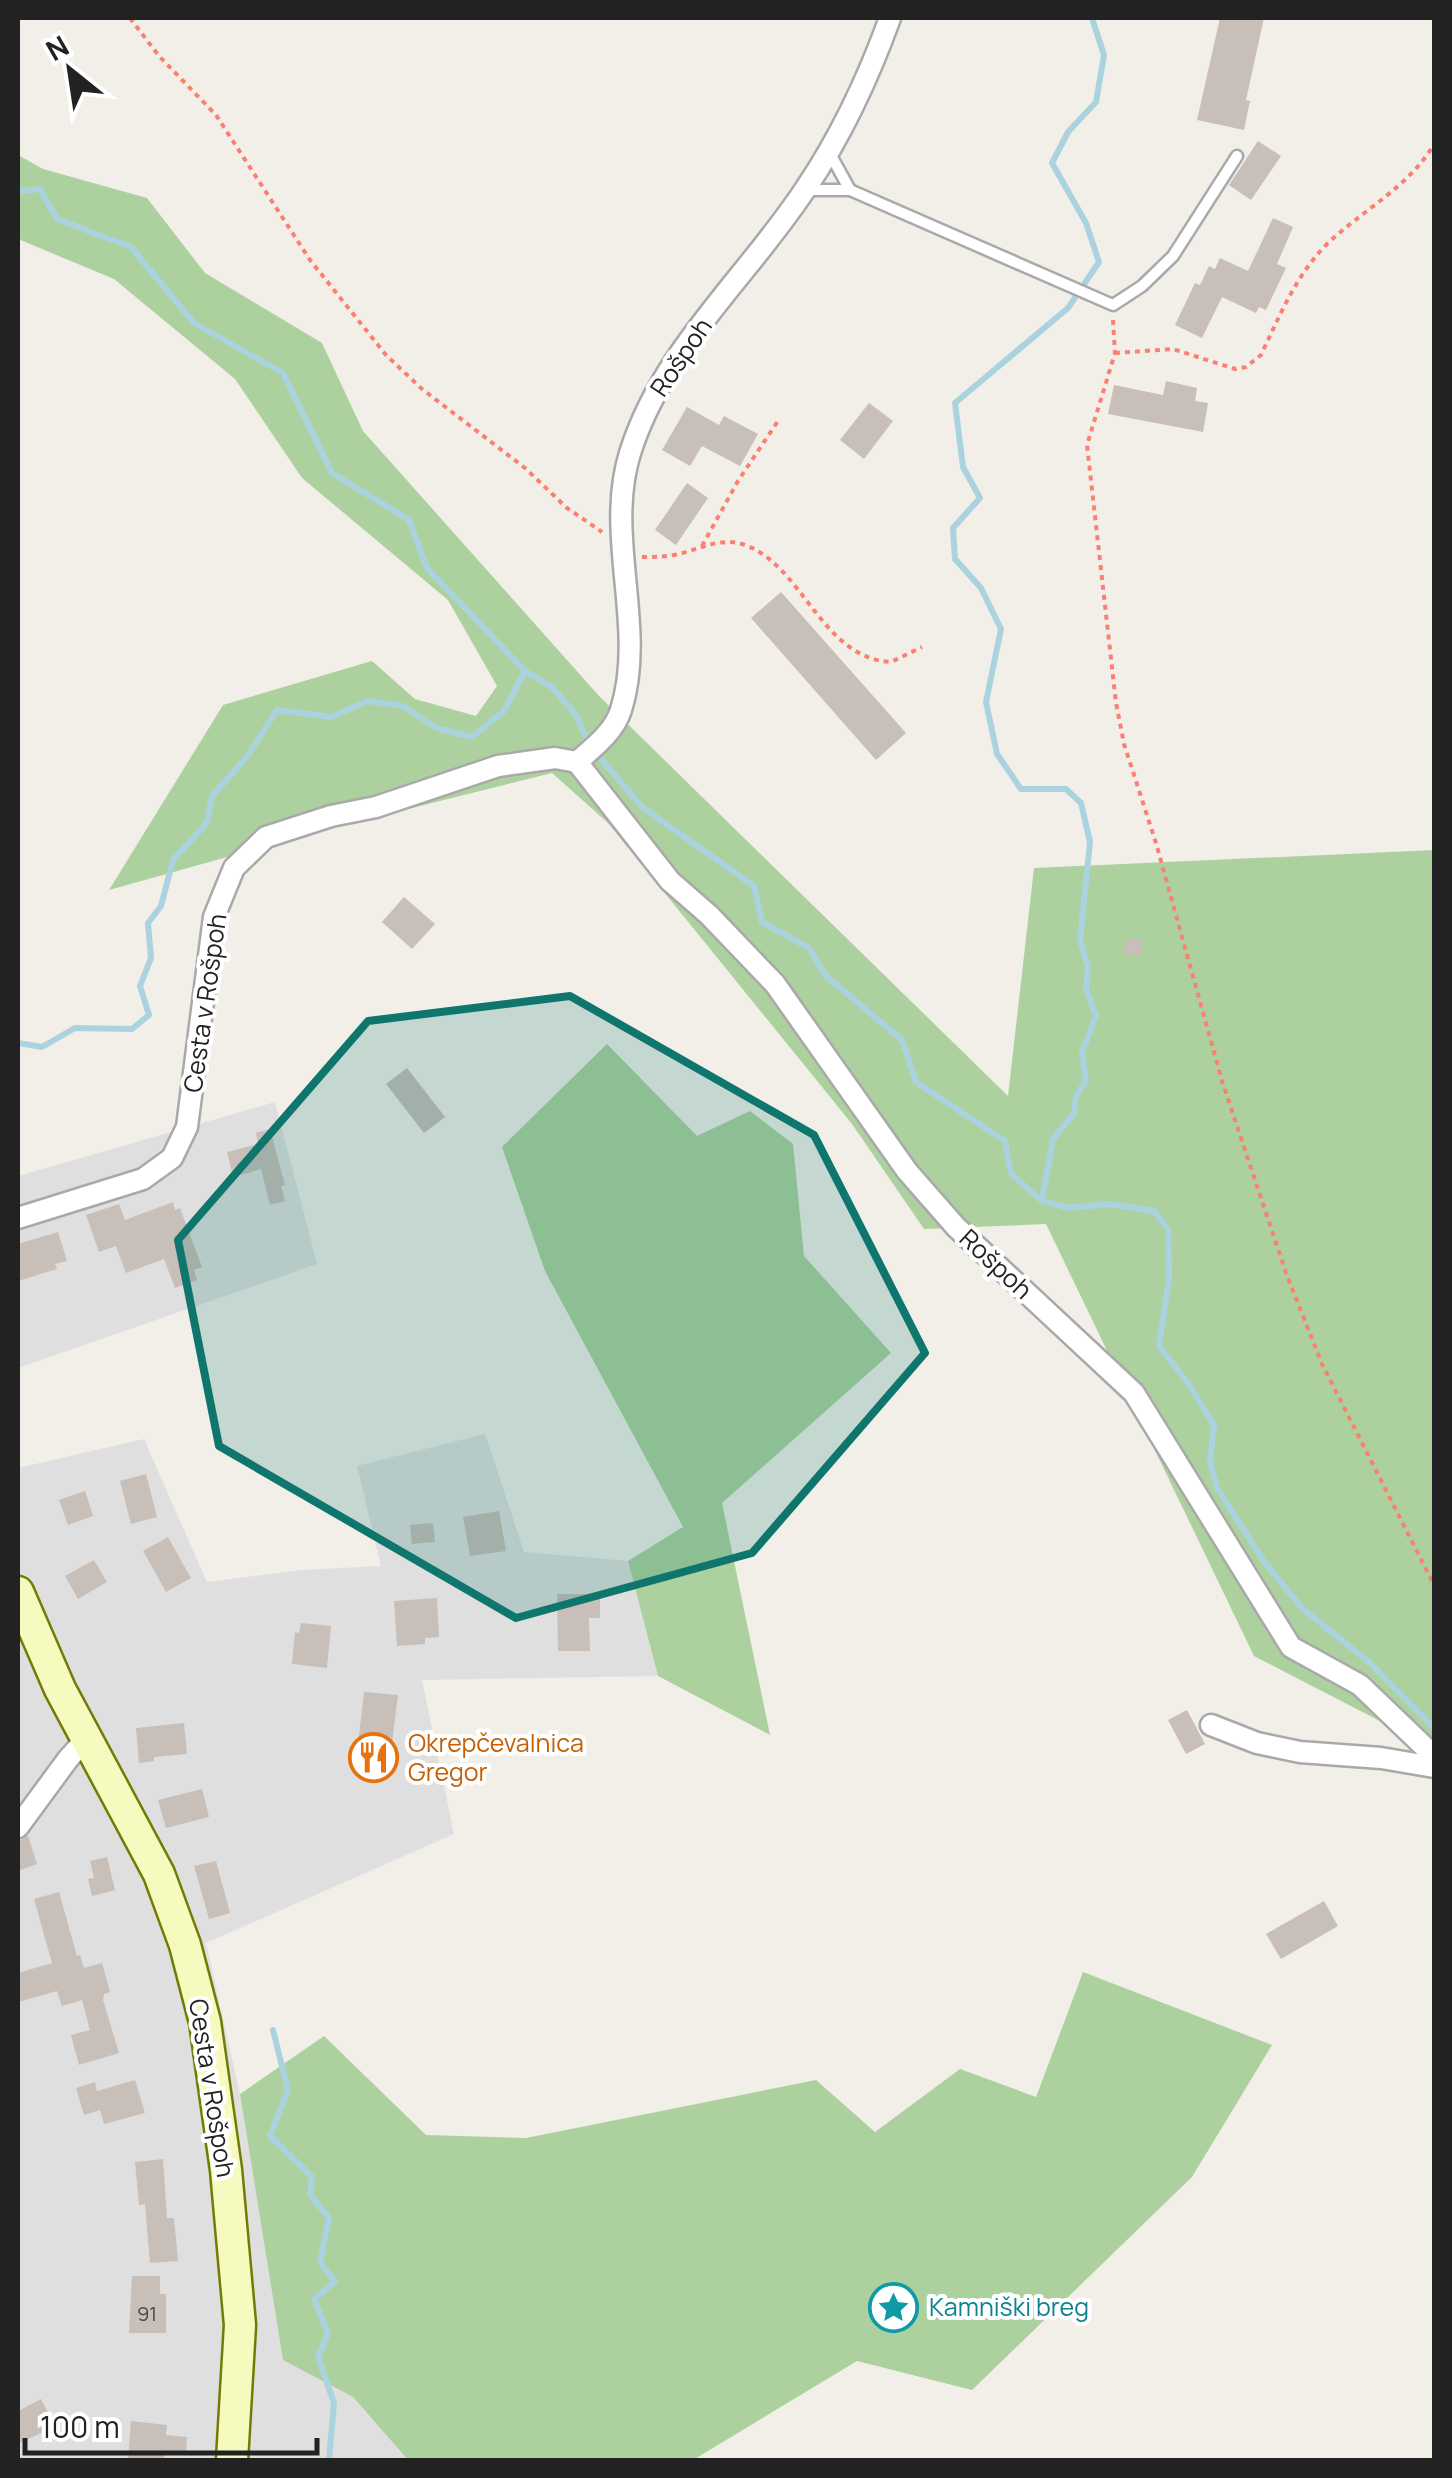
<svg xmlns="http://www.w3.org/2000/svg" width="1452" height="2478" font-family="Manrope,sans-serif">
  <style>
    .residential { fill: #e0dfdf }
    .forest { fill: #add19e }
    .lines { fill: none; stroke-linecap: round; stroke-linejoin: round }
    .stream { stroke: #aad3df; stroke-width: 6 }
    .building { fill: #c7bfb8 }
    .lane-casing { stroke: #a9a9a9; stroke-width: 15 }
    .street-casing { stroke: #a9a9a9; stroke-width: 25 }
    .secondary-casing { stroke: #707d05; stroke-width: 35 }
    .path { stroke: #fa8072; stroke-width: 4; stroke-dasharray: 5 5; stroke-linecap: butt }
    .lane { stroke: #fff; stroke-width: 10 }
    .street { stroke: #fff; stroke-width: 20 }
    .secondary { stroke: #f7fabf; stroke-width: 30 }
    .marked { fill: #0f766e; fill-opacity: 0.2; stroke: #0f766e; stroke-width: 8; stroke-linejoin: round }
    .labels { text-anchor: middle; stroke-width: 8; stroke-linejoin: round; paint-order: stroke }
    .number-label { font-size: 20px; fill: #4b4948 }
    .street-label { font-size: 25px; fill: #222; stroke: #fff }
    .food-label { font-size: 25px; fill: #c56008; stroke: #fff; text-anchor: start }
    .culture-label { font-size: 25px; fill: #0d838f; stroke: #fff; text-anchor: start }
  </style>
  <rect width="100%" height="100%" fill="#f2efe9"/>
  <g class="residential">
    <polygon points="275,1102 317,1264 18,1368 18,1176"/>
    <polygon points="485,1434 524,1552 628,1561 658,1676 422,1680 454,1834 206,1943 240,2094 283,2359 353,2397 408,2460 18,2460 18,1468 144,1439 207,1582 301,1570 381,1566 357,1466"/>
  </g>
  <g class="forest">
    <polygon points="18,155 43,169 147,198 205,273 322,343 363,431 600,697 1008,1096 1034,868 1434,850 1434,1749 1254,1656 1046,1224 924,1229 852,1124 608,823 552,773 376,817 331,824 238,854 109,890 223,705 372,661 415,699 476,716 497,686 448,600 302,478 235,379 114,279 18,239"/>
    <polygon points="607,1044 697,1136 750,1111 793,1144 804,1256 891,1353 722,1503 770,1735 658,1676 628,1561 683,1527 545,1271 502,1147"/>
    <polygon points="1083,1972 1272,2045 1192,2177 972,2390 857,2361 693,2460 408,2460 353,2397 283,2360 240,2094 324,2036 426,2135 526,2138 816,2080 875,2132 960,2069 1036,2097"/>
  </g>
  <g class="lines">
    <g class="stream">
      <polyline points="18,191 40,189 57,219 131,247 194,323 283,373 332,473 409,520 427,568 525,671 552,687 576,715 591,747 642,807 754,886 762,922 809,948 825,975 902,1040 916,1082 1005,1141 1011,1174 1042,1201 1069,1208 1109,1204 1154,1211 1168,1229 1169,1279 1159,1346 1188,1383 1214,1425 1210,1462 1217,1488 1265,1563 1302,1608 1369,1662 1434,1728"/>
      <polyline points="18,1043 42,1047 75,1028 132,1029 149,1015 140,986 151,958 148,923 161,906 173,860 207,823 212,796 246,758 277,710 332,717 367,701 403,706 436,728 472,737 504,711 525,671"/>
      <polyline points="1042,1200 1053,1139 1074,1113 1076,1096 1086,1081 1082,1052 1096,1016 1086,989 1088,967 1080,940 1090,842 1081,803 1066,789 1021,789 997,754 986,702 1001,629 981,588 955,559 953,528 980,498 963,467 955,403 1068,308 1099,262 1086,223 1052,163 1068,132 1096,102 1104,55 1092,18"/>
      <polyline points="273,2030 288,2090 270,2136 312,2177 310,2195 329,2218 320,2262 335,2282 314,2299 328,2333 318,2357 334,2403 329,2460"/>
    </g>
  </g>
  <g class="building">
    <polygon points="1220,18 1264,18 1246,100 1250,101 1244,130 1197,120"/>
    <polygon points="1258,141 1281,156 1251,200 1229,185"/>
    <polygon points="1273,218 1293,227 1277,264 1286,268 1266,310 1259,307 1256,313 1222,297 1202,338 1175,325 1195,283 1200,285 1209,266 1215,269 1220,258 1248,271"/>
    <polygon points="1166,381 1197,388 1195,401 1208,403 1203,432 1108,414 1114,385 1163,395"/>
    <polygon points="869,403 893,421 864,459 840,440"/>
    <polygon points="687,407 719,425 724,416 758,434 740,466 702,446 690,466 662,450"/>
    <polygon points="687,483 708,498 676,545 655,530"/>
    <polygon points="781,592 906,733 876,760 751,618"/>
    <polygon points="404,897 435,924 412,949 382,922"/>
    <polygon points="1125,939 1142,940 1141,955 1124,954"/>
    <polygon points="407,1068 445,1117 424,1133 386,1084"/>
    <polygon points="270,1129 285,1185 281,1186 285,1201 270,1205 261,1169 233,1177 227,1152 258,1144 256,1133"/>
    <polygon points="173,1202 175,1210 180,1208 202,1267 194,1270 197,1280 175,1288 164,1259 126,1273 116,1246 99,1252 86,1215 119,1204 125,1220"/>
    <polygon points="58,1232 67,1261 55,1264 57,1269 18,1281 18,1244"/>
    <polygon points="146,1474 157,1517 131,1524 120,1481"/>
    <polygon points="85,1491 93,1516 68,1525 59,1500"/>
    <polygon points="499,1511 506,1551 470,1556 463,1517"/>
    <polygon points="433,1523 435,1542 412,1544 410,1525"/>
    <polygon points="168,1537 191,1578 166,1592 143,1551"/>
    <polygon points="94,1560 107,1582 78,1599 65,1576"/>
    <polygon points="557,1594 600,1594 600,1618 589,1618 590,1651 558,1651"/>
    <polygon points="437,1598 439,1637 425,1638 425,1644 397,1646 394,1601"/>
    <polygon points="301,1623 331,1626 327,1668 292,1664 295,1632 299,1633"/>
    <polygon points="364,1692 398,1695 388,1775 355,1770"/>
    <polygon points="1187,1710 1205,1744 1186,1754 1168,1720"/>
    <polygon points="184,1723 187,1754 154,1757 154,1761 139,1763 136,1728"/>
    <polygon points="202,1789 209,1817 166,1828 158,1800"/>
    <polygon points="28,1836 37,1864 18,1871 18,1841"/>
    <polygon points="107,1857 115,1890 92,1896 88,1879 94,1878 90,1861"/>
    <polygon points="216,1861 230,1913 209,1919 194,1866"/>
    <polygon points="59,1892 77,1956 80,1955 84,1968 102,1963 110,1992 104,1994 103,2000 119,2053 79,2065 71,2035 90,2030 82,2000 62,2006 57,1991 18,2002 18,1973 52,1963 34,1899"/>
    <polygon points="1324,1901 1338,1926 1281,1959 1266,1934"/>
    <polygon points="135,2080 145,2113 104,2124 100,2110 84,2115 76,2088 95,2082 97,2091"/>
    <polygon points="163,2159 167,2218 174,2218 178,2261 150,2263 145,2204 139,2205 135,2162"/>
    <polygon points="132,2276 160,2276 160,2294 166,2294 166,2333 129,2333"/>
    <polygon points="41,2399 55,2426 18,2444 18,2411"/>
    <polygon points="131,2421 167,2425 166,2435 187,2437 186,2453 165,2451 164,2460 128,2459"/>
  </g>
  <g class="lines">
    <defs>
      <g id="lane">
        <polyline points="829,152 850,190"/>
        <polyline points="806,190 850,190 1113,305 1142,286 1173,256 1237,156"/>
      </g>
      <g id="street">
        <polyline points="577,762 670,881 709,915 775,984 907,1171 956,1227 1134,1393 1291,1647 1360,1685 1434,1756"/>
        <path d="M577 762C594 747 614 732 621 710 647 627 604 537 630 453 663 348 747 278 806 188 841 136 869 76 890 18"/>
        <polyline points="18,1218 143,1179 172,1158 187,1127 214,917 234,868 266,837 331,816 376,807 498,766 555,758 577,762"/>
        <polyline points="1211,1725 1257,1743 1300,1752 1381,1758 1434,1767"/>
        <polyline points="18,1827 68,1759 86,1739"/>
      </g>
      <polyline id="secondary" points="18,1592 60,1689 159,1874 185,1945 205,2022 226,2170 240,2325 232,2460"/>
    </defs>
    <use href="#lane" class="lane-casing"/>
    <use href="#street" class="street-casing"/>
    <use href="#secondary" class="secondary-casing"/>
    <g class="path">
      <polyline points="130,18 159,56 216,115 310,260 386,355 422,389 525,468 567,508 602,532"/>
      <polyline points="1113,320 1115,353 1087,445 1116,703 1124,744 1156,843 1222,1081 1286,1273 1322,1364 1434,1585"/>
      <path d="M1115 353 1173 349 1235 369 1246 367 1261 355C1280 315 1296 275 1328 243 1363 210 1410 186 1434 144"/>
      <polyline points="702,546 738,481 778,421"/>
      <path d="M642 557C653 557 663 557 674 555 697 551 717 537 742 544 803 563 820 658 891 662L922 647"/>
    </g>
    <use href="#lane" class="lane"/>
    <use href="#street" class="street"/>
    <use href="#secondary" class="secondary"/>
  </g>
  <path class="marked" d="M570 996 814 1135 925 1353 752 1553 516 1618 219 1446 178 1240 368 1021Z"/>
  <defs>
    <symbol id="restaurant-ring" viewBox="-11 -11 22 22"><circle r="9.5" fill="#fff" stroke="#e8710a" stroke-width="1.5"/><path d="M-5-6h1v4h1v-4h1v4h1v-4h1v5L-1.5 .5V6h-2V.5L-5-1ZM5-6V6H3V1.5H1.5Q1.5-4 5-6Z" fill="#e8710a"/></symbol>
    <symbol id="sight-ring" viewBox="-11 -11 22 22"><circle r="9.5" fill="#fff" stroke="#0f9aa8" stroke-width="1.5"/><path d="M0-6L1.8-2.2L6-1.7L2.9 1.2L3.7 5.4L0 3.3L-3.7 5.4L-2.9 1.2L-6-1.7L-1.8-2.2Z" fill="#0f9aa8"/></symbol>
  </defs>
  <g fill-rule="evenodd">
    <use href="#restaurant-ring" x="346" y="1730" width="55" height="55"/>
    <use href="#sight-ring" x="866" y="2280" width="55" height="55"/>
  </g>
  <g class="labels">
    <g class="number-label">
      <text x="147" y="2321">91</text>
    </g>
    <g class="street-label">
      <text transform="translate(681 357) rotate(-56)" y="9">Rošpoh</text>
      <text transform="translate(205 1003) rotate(-82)" y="9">Cesta v Rošpoh</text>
      <text transform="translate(996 1264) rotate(43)" y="9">Rošpoh</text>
      <text transform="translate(212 2088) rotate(81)" y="9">Cesta v Rošpoh</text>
    </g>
    <g class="food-label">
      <text x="408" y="1752">Okrepčevalnica<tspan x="408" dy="29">Gregor</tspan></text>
    </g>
    <g class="culture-label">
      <text x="929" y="2316">Kamniški breg</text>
    </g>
  </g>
  <rect width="1452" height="2478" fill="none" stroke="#222222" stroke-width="40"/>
  <g transform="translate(70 70) rotate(330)" stroke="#ffffff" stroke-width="8" paint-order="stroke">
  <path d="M0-8L18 38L0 25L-18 38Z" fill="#222222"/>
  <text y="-15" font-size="28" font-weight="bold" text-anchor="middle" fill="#222222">N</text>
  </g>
  <path d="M25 2438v15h292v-15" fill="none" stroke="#222222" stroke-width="5"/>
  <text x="40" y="2438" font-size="30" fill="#222222" stroke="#ffffff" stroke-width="8" paint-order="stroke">100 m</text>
</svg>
